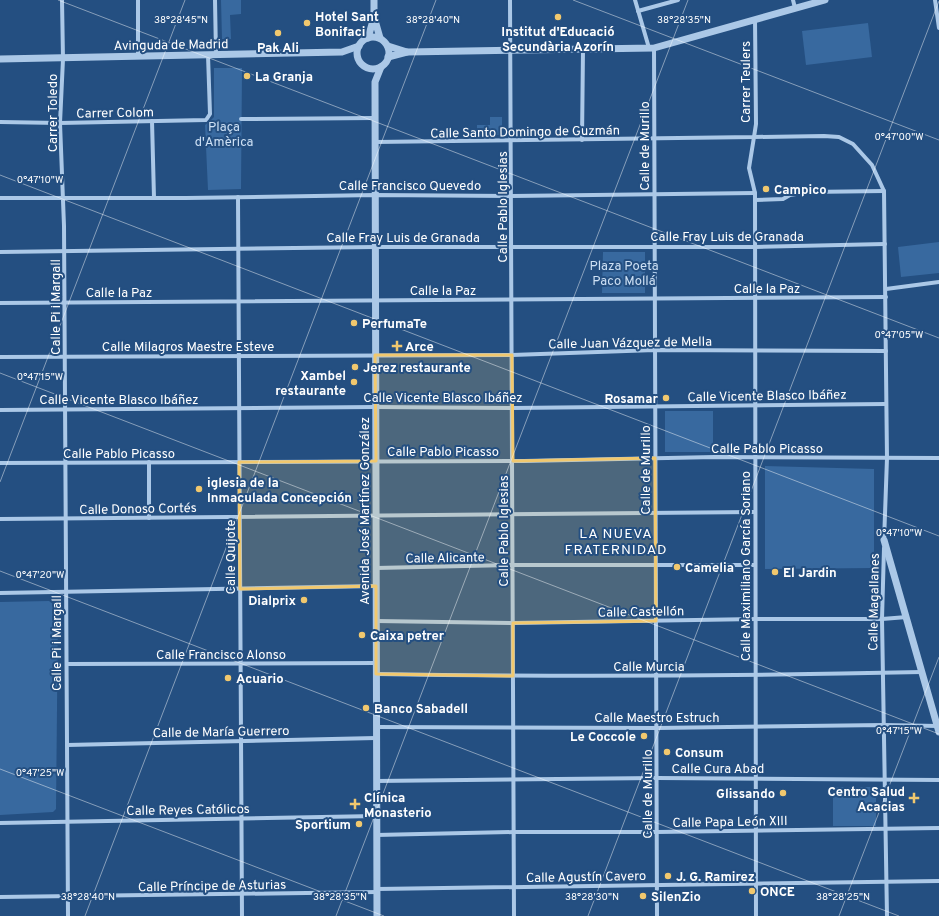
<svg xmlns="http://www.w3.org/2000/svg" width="939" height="916" font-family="Overpass,sans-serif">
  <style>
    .green { fill: #38699f }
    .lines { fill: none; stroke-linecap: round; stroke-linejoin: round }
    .minor { stroke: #abc8e7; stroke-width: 4 }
    .tertiary { stroke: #abc8e7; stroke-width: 7 }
    .marked { fill: #f1c86e; fill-opacity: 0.2; stroke: #f1c86e; stroke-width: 3; stroke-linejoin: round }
    .ticks { fill: none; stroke: #fff; stroke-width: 1; stroke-opacity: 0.45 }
    .poi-dot { fill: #f1c86e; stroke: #244f81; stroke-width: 1.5 }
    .labels { text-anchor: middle; stroke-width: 4; stroke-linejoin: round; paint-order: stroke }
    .poi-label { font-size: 13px; font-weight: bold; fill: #fff; stroke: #244f81; text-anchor: start }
    .street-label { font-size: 13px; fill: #fff; stroke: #244f81 }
    .park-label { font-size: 13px; fill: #cee1f5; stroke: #244f81 }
    .neighbourhood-label { font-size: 14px; letter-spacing: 1px; fill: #fff; stroke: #244f81 }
    .ticks-label { font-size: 10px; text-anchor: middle; fill: #fff; stroke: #244f81; stroke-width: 4; stroke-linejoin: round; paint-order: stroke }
  </style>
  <rect width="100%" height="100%" fill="#244f81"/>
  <g class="green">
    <polygon points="221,0 241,0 241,14 230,15 231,39 222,39"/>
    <polygon points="868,23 872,57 806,65 802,31"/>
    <polygon points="214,68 242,68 241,189 208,190 205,125 210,121 214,117"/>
    <polygon points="490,117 502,117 502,135 477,135 477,125 490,125"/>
    <polygon points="939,242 939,273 901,277 898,247"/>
    <polygon points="603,252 645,252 645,293 602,293"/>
    <rect x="665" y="411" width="48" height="41"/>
    <polygon points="765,466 874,469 874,568 765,569"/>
    <polygon points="49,601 58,608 56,809 53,812 0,815 0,602"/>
    <rect x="833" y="787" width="43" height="39"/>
  </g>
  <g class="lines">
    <g class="minor">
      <polyline points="62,0 63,59 60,123 64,226 68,916"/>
      <polyline points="215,0 216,55"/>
      <polyline points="510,0 514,916"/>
      <polyline points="635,0 649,48"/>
      <polyline points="793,0 795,8"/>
      <polyline points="935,0 939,28"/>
      <polyline points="638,11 678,0"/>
      <polyline points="654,48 657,916"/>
      <polyline points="138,57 138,0"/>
      <polyline points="241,119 375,118"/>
      <polyline points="152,121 154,198"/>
      <polyline points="0,122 60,123 206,120 210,114 208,55"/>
      <polyline points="582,140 583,49"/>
      <polyline points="375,142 754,137 756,124 755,19"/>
      <polyline points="238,197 242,916"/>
      <polyline points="0,198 186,198 375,195 512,196 755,193"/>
      <polyline points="755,200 783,199 790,195 808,192 884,191"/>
      <polyline points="0,252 375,247 755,247 885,244"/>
      <polyline points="886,289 939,282"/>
      <polyline points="0,303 886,297"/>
      <polyline points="0,357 512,355 655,350 886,351"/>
      <polyline points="0,410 375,407 513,408 886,404"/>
      <polyline points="0,463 524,461 715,457 939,458"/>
      <polyline points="149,518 149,462"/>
      <polyline points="0,519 755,512"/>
      <polyline points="884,548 882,619 887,916"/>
      <polyline points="376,568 513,565 755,565"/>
      <polyline points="0,593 376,586"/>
      <polyline points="376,621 513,623 756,619 882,619 907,617"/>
      <polyline points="67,664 376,663"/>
      <path d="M376 674C558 677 740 676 922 672"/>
      <polyline points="376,727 657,728 884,725 938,726"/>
      <polyline points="67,745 376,738"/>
      <polyline points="376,781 657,778 939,780"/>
      <polyline points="0,823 376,816"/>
      <polyline points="376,835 514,832 657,832 939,828"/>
      <polyline points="377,889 939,881"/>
      <polyline points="0,897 377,892"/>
      <polyline points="756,916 755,193 749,168 754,137 824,136 839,137 853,144 872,165 884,191 887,458 884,542"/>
    </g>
    <g class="tertiary">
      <polyline points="374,0 374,17 380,38"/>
      <circle cx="373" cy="53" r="16"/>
      <polyline points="368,38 374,17"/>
      <polyline points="388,46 407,52"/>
      <polyline points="388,57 407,52 654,48 825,0"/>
      <polyline points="0,59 342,52 359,46"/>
      <polyline points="884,540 939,732"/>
      <polyline points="377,916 375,82 381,67"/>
    </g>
  </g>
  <path class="marked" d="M375 355H512L513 461 655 458 656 621 513 623V676L376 674V586L240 589 239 462 376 461Z"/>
  <path class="ticks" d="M58 0 939 338M573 0 939 140M0 175 939 536M0 373 939 734M0 482 185 0M0 571 899 916M0 769 384 916M85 916 436 0M336 916 688 0M588 916 939 1M839 916 939 657"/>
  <g class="poi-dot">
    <circle cx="558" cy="17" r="4"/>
    <circle cx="307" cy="23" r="4"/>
    <circle cx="278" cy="33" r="4"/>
    <circle cx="247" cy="76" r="4"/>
    <circle cx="766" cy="189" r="4"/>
    <circle cx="354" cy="323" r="4"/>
    <path d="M395 340h4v4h4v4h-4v4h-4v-4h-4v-4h4z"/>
    <circle cx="355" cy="367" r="4"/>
    <circle cx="354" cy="382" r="4"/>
    <circle cx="666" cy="398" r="4"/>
    <circle cx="199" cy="489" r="4"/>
    <circle cx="677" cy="567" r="4"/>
    <circle cx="775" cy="572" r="4"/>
    <circle cx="304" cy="600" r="4"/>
    <circle cx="362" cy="635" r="4"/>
    <circle cx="228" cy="678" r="4"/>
    <circle cx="366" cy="708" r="4"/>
    <circle cx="644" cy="736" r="4"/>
    <circle cx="667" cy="752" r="4"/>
    <circle cx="783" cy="793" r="4"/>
    <path d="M912 792h4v4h4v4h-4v4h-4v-4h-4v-4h4z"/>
    <path d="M353 798h4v4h4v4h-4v4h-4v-4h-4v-4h4z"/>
    <circle cx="359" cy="824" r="4"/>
    <circle cx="668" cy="876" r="4"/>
    <circle cx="752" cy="891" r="4"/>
    <circle cx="643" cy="896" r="4"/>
  </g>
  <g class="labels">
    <g class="poi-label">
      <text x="315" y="21">Hotel Sant<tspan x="315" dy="15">Bonifaci</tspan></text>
      <text x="558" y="36" text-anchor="middle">Institut d'Educació<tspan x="558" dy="15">Secundària Azorín</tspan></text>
      <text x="278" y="52" text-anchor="middle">Pak Ali</text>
      <text x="255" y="81">La Granja</text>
      <text x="774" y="194">Campico</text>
      <text x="362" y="328">PerfumaTe</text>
      <text x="405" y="351">Arce</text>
      <text x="363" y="372">Jerez restaurante</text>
      <text x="346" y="380" text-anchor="end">Xambel<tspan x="346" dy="15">restaurante</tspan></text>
      <text x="658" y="403" text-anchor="end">Rosamar</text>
      <text x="207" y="487">iglesia de la<tspan x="207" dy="15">Inmaculada Concepción</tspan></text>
      <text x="685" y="572">Camelia</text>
      <text x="783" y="577">El Jardin</text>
      <text x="296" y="605" text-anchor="end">Dialprix</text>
      <text x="370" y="640">Caixa petrer</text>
      <text x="236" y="683">Acuario</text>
      <text x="374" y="713">Banco Sabadell</text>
      <text x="636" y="741" text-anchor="end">Le Coccole</text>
      <text x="675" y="757">Consum</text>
      <text x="905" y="796" text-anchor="end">Centro Salud<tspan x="905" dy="15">Acacias</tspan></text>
      <text x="775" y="798" text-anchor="end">Glissando</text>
      <text x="364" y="802">Clínica<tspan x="364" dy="15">Monasterio</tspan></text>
      <text x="351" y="829" text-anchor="end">Sportium</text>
      <text x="676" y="881">J. G. Ramirez</text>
      <text x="760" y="896">ONCE</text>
      <text x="651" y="901">SilenZio</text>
    </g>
    <g class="street-label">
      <text transform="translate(171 44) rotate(-1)" y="5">Avinguda de Madrid</text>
      <text transform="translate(745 82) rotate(-90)" y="5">Carrer Teulers</text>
      <text transform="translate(115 112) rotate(-1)" y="5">Carrer Colom</text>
      <text transform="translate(52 113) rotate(-90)" y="5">Carrer Toledo</text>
      <text transform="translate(525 131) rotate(-1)" y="5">Calle Santo Domingo de Guzmán</text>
      <text transform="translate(644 146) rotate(-90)" y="5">Calle de Murillo</text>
      <text x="410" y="190">Calle Francisco Quevedo</text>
      <text transform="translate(502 207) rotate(-90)" y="5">Calle Pablo Iglesias</text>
      <text x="727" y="241">Calle Fray Luis de Granada</text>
      <text x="403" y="242">Calle Fray Luis de Granada</text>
      <text x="767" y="293">Calle la Paz</text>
      <text x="443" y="295">Calle la Paz</text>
      <text x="119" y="297">Calle la Paz</text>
      <text transform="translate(55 307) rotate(-90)" y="5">Calle Pi i Margall</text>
      <text transform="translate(630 342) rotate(-1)" y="5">Calle Juan Vázquez de Mella</text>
      <text x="188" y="351">Calle Milagros Maestre Esteve</text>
      <text transform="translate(767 395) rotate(-1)" y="5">Calle Vicente Blasco Ibáñez</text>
      <text x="443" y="402">Calle Vicente Blasco Ibáñez</text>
      <text x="119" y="404">Calle Vicente Blasco Ibáñez</text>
      <text x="767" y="453">Calle Pablo Picasso</text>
      <text x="443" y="456">Calle Pablo Picasso</text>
      <text x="119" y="458">Calle Pablo Picasso</text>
      <text transform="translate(645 470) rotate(-90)" y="5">Calle de Murillo</text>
      <text transform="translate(138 508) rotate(-1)" y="5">Calle Donoso Cortés</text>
      <text transform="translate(364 511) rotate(-90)" y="5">Avenida José Martínez González</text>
      <text transform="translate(503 531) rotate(-90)" y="5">Calle Pablo Iglesias</text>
      <text transform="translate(230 557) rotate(-90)" y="5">Calle Quijote</text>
      <text transform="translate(445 557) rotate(-1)" y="5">Calle Alicante</text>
      <text transform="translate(745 566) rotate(-90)" y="5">Calle Maximiliano García Soriano</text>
      <text transform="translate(873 602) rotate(-89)" y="5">Calle Magallanes</text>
      <text transform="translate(641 611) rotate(-1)" y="5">Calle Castellón</text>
      <text transform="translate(56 643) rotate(-90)" y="5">Calle Pi i Margall</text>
      <text x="221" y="659">Calle Francisco Alonso</text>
      <text x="649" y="671">Calle Murcia</text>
      <text x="657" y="722">Calle Maestro Estruch</text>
      <text transform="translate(221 731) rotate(-1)" y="5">Calle de María Guerrero</text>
      <text x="718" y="773">Calle Cura Abad</text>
      <text transform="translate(647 794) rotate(-90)" y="5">Calle de Murillo</text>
      <text transform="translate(188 809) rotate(-1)" y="5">Calle Reyes Católicos</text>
      <text transform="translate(730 821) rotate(-1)" y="5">Calle Papa León XIII</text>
      <text transform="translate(586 876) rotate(-1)" y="5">Calle Agustín Cavero</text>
      <text transform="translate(212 885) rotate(-1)" y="5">Calle Príncipe de Asturias</text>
    </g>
    <g class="park-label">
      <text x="224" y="131">Plaça<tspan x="224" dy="15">d'Amèrica</tspan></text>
      <text x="624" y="270">Plaza Poeta<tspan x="624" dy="15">Paco Mollá</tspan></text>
    </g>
    <g class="neighbourhood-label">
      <text x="616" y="538">LA NUEVA<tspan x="616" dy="16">FRATERNIDAD</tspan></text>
    </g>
  </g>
  <g class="ticks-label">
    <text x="181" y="23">38°28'45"N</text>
    <text x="433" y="23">38°28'40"N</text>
    <text x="684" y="23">38°28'35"N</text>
    <text x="899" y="140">0°47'00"W</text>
    <text x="40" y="183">0°47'10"W</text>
    <text x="899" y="338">0°47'05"W</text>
    <text x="40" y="380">0°47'15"W</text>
    <text x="899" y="536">0°47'10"W</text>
    <text x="40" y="578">0°47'20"W</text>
    <text x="899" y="734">0°47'15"W</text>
    <text x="40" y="776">0°47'25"W</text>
    <text x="88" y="900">38°28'40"N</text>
    <text x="340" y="900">38°28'35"N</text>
    <text x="592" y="900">38°28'30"N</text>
    <text x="843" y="900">38°28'25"N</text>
  </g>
</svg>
